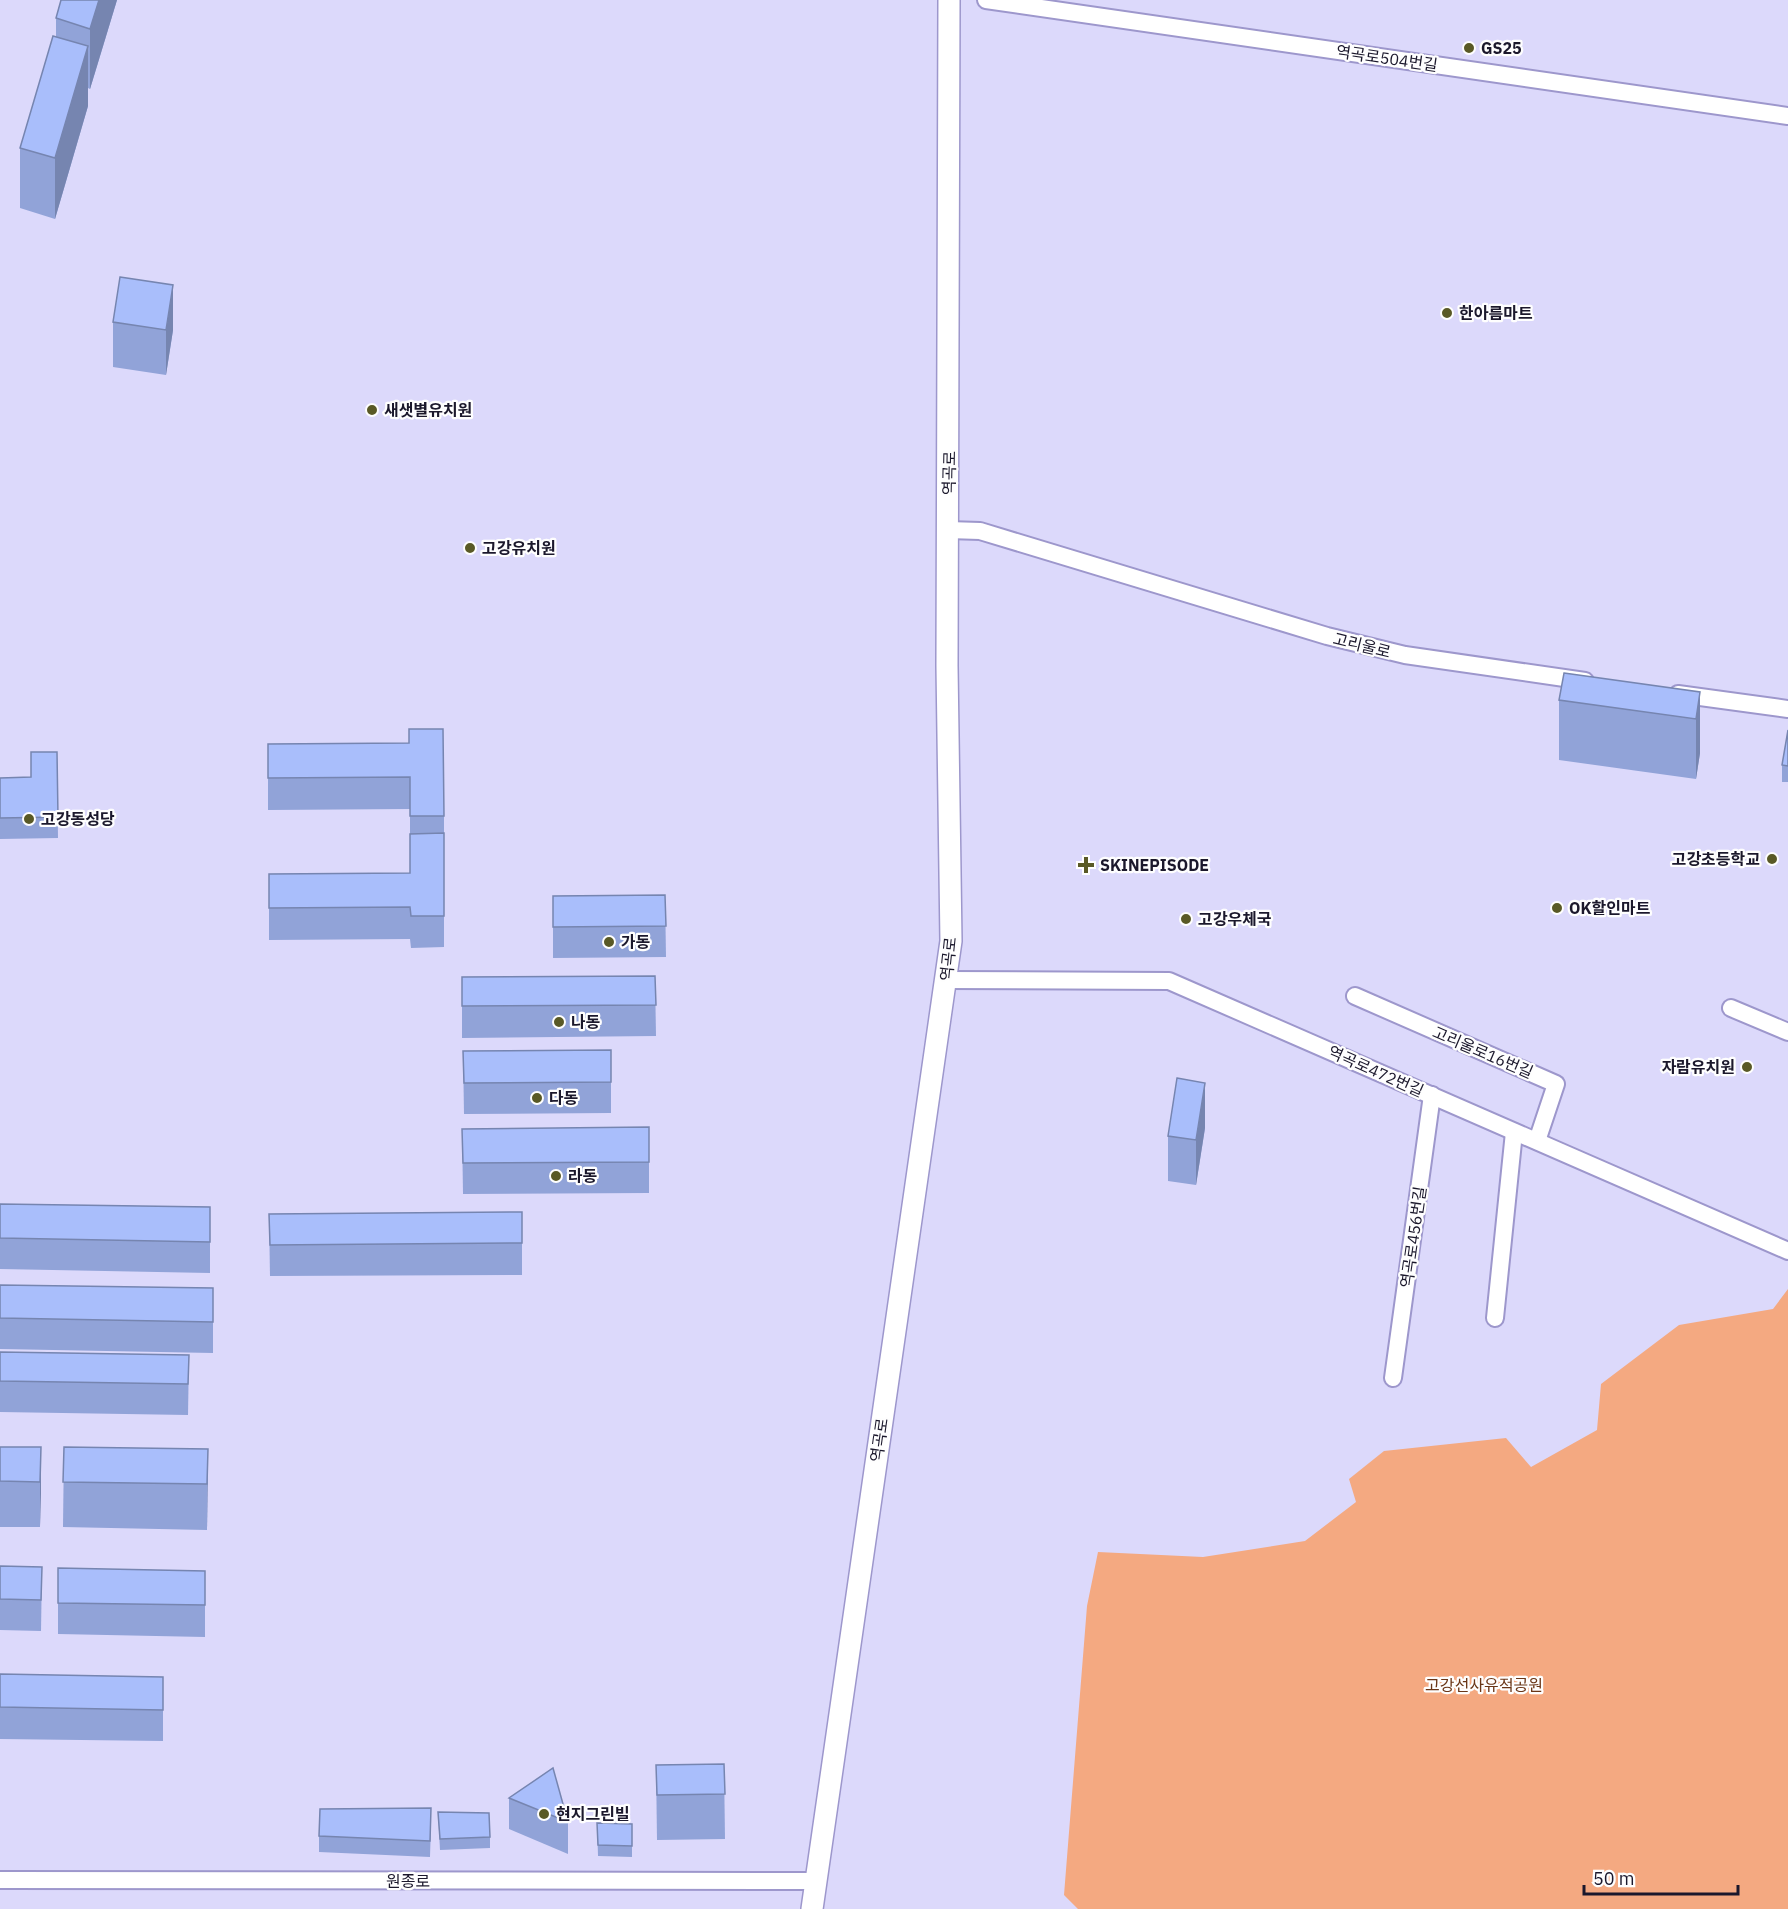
<svg xmlns="http://www.w3.org/2000/svg" width="1788" height="1909" font-family="'IBM Plex Sans','Noto Sans KR',sans-serif">
  <style>
    .green { fill: #f4a981 }
    .lines { fill: none; stroke-linecap: round; stroke-linejoin: round }
    .minor-casing { stroke: #9d97cc; stroke-width: 20 }
    .tertiary-casing { stroke: #9d97cc; stroke-width: 24 }
    .minor { stroke: #fff; stroke-width: 16 }
    .tertiary { stroke: #fff; stroke-width: 21 }
    .wall { fill: #91a3d8 }
    .shaded-wall { fill: #7685b0 }
    .building { fill: #a9befb; stroke: #7685b0; stroke-width: 1.5 }
    .poi-dot { fill: #595926; stroke: #fefefe; stroke-width: 2 }
    .labels { text-anchor: middle; stroke-width: 4.5; stroke-linejoin: round; paint-order: stroke }
    .poi-label { font-size: 16px; font-weight: bold; fill: #1b182c; stroke: #fefefe; text-anchor: start }
    .street-label { font-size: 16px; fill: #1b182c; stroke: #fefefe }
    .park-label { font-size: 16px; fill: #6a3617; stroke: #fefefe }
  </style>
  <rect width="100%" height="100%" fill="#dcd9fb"/>
  <polygon class="green" points="1788,1289 1788,1909 1078,1909 1064,1895 1087,1606 1098,1552 1203,1557 1305,1541 1356,1502 1349,1479 1384,1451 1506,1438 1531,1467 1597,1430 1601,1384 1679,1325 1773,1309"/>
  <g class="lines">
    <defs>
      <g id="minor">
        <polyline points="986,0 1788,116"/>
        <polyline points="948,530 980,531 1327,636 1405,655 1585,681"/>
        <polyline points="1678,694 1788,709"/>
        <polyline points="946,980 1169,981 1788,1251"/>
        <polyline points="1355,996 1556,1084 1537,1141"/>
        <polyline points="1731,1008 1788,1032"/>
        <polyline points="1495,1318 1514,1132"/>
        <polyline points="1393,1378 1432,1095"/>
        <polyline points="0,1880 817,1881"/>
      </g>
      <polyline id="tertiary" points="812,1909 951,941 947,666 949,0"/>
    </defs>
    <use href="#minor" class="minor-casing"/>
    <use href="#tertiary" class="tertiary-casing"/>
    <use href="#minor" class="minor"/>
    <use href="#tertiary" class="tertiary"/>
  </g>
  <g class="wall">
    <polygon points="61,0 117,0 90,89 88,88 88,106 55,219 20,208 20,148 56,36 56,18"/>
    <polygon points="113,322 173,330 166,375 113,367"/>
    <polygon points="1700,692 1700,753 1696,779 1559,760 1559,700"/>
    <polygon points="1788,730 1788,782 1782,782 1782,765"/>
    <polygon points="409,743 444,816 444,947 411,948 410,939 269,940 269,874 410,873 410,809 268,810 268,744"/>
    <polygon points="57,752 58,838 0,839 0,778 31,777"/>
    <polygon points="665,895 666,957 553,958 553,896"/>
    <polygon points="655,976 656,1036 462,1038 462,977"/>
    <polygon points="611,1050 611,1113 464,1114 463,1051"/>
    <polygon points="649,1127 649,1193 463,1194 462,1129"/>
    <polygon points="1205,1128 1196,1185 1168,1181 1168,1136"/>
    <polygon points="0,1204 210,1207 210,1273 0,1269"/>
    <polygon points="522,1212 522,1275 270,1276 269,1214"/>
    <polygon points="0,1285 213,1288 213,1353 0,1349"/>
    <polygon points="0,1352 189,1355 188,1415 0,1412"/>
    <polygon points="0,1447 41,1447 40,1527 0,1527"/>
    <polygon points="64,1447 208,1449 207,1530 63,1527"/>
    <polygon points="0,1566 42,1567 41,1631 0,1630"/>
    <polygon points="58,1568 205,1571 205,1637 58,1634"/>
    <polygon points="0,1674 163,1677 163,1741 0,1739"/>
    <polygon points="724,1764 725,1839 657,1840 656,1765"/>
    <polygon points="509,1798 568,1822 568,1854 509,1829"/>
    <polygon points="438,1812 490,1837 490,1848 440,1850"/>
    <polygon points="597,1823 632,1824 632,1857 598,1856"/>
    <polygon points="431,1824 430,1857 319,1852 319,1836"/>
  </g>
  <g class="shaded-wall">
    <polygon points="99,0 117,0 90,89 90,29"/>
    <polygon points="88,46 88,106 55,219 55,158"/>
    <polygon points="173,285 173,330 166,375 166,330"/>
    <polygon points="1700,692 1700,753 1696,779 1696,719"/>
    <polygon points="1205,1083 1205,1128 1196,1185 1196,1140"/>
    <polygon points="41,1447 41,1493 40,1527 40,1482"/>
    <polygon points="208,1449 207,1530 207,1484"/>
  </g>
  <g class="building">
    <polygon points="61,0 99,0 90,29 56,18"/>
    <polygon points="53,36 88,46 55,158 20,148"/>
    <polygon points="120,277 173,285 166,330 113,322"/>
    <polygon points="1564,673 1700,692 1696,719 1559,700"/>
    <polygon points="409,729 443,729 444,816 410,816 410,777 268,778 268,744 409,743"/>
    <polygon points="1788,730 1788,766 1782,765"/>
    <polygon points="31,752 57,752 58,817 0,818 0,778 31,777"/>
    <polygon points="444,833 444,916 411,916 410,907 269,908 269,874 410,873 410,834"/>
    <polygon points="665,895 666,926 553,927 553,896"/>
    <polygon points="655,976 656,1005 462,1006 462,977"/>
    <polygon points="611,1050 611,1082 464,1083 463,1051"/>
    <polygon points="1177,1078 1205,1083 1196,1140 1168,1136"/>
    <polygon points="649,1127 649,1162 463,1163 462,1129"/>
    <polygon points="0,1204 210,1207 210,1242 0,1238"/>
    <polygon points="522,1212 522,1243 270,1245 269,1214"/>
    <polygon points="0,1285 213,1288 213,1322 0,1318"/>
    <polygon points="0,1352 189,1355 188,1384 0,1381"/>
    <polygon points="0,1447 41,1447 40,1482 0,1481"/>
    <polygon points="64,1447 208,1449 207,1484 63,1482"/>
    <polygon points="0,1566 42,1567 41,1600 0,1599"/>
    <polygon points="58,1568 205,1571 205,1605 58,1603"/>
    <polygon points="0,1674 163,1677 163,1710 0,1707"/>
    <polygon points="724,1764 725,1794 657,1795 656,1765"/>
    <polygon points="553,1768 568,1822 509,1798"/>
    <polygon points="431,1808 430,1841 319,1836 320,1809"/>
    <polygon points="438,1812 489,1813 490,1837 440,1839"/>
    <polygon points="597,1823 632,1824 632,1846 598,1845"/>
  </g>
  <g class="poi-dot">
    <circle cx="1469" cy="48" r="6"/>
    <circle cx="1447" cy="313" r="6"/>
    <circle cx="372" cy="410" r="6"/>
    <circle cx="470" cy="548" r="6"/>
    <circle cx="29" cy="819" r="6"/>
    <circle cx="1772" cy="859" r="6"/>
    <path d="M1083 856h6v6h6v6h-6v6h-6v-6h-6v-6h6z"/>
    <circle cx="1557" cy="908" r="6"/>
    <circle cx="1186" cy="919" r="6"/>
    <circle cx="609" cy="942" r="6"/>
    <circle cx="559" cy="1022" r="6"/>
    <circle cx="1747" cy="1067" r="6"/>
    <circle cx="537" cy="1098" r="6"/>
    <circle cx="556" cy="1176" r="6"/>
    <circle cx="544" cy="1814" r="6"/>
  </g>
  <g class="labels">
    <g class="poi-label">
      <text x="1481" y="54">GS25</text>
      <text x="1459" y="319">한아름마트</text>
      <text x="384" y="416">새샛별유치원</text>
      <text x="482" y="554">고강유치원</text>
      <text x="41" y="825">고강동성당</text>
      <text x="1760" y="865" text-anchor="end">고강초등학교</text>
      <text x="1100" y="871">SKINEPISODE</text>
      <text x="1569" y="914">OK할인마트</text>
      <text x="1198" y="925">고강우체국</text>
      <text x="621" y="948">가동</text>
      <text x="571" y="1028">나동</text>
      <text x="1735" y="1073" text-anchor="end">자람유치원</text>
      <text x="549" y="1104">다동</text>
      <text x="568" y="1182">라동</text>
      <text x="556" y="1820">현지그린빌</text>
    </g>
    <g class="street-label">
      <text transform="translate(1387 58) rotate(8)" y="6">역곡로504번길</text>
      <text transform="translate(949 473) rotate(-89)" y="6">역곡로</text>
      <text transform="translate(1362 645) rotate(14)" y="6">고리울로</text>
      <text transform="translate(948 959) rotate(-84)" y="6">역곡로</text>
      <text transform="translate(1483 1052) rotate(23)" y="6">고리울로16번길</text>
      <text transform="translate(1376 1071) rotate(24)" y="6">역곡로472번길</text>
      <text transform="translate(1413 1237) rotate(-82)" y="6">역곡로456번길</text>
      <text transform="translate(879 1440) rotate(-82)" y="6">역곡로</text>
      <text x="408" y="1887">원종로</text>
    </g>
    <g class="park-label">
      <text x="1484" y="1691">고강선사유적공원</text>
    </g>
  </g>
  <path d="M1584 1885v9h154v-9" fill="none" stroke="#1b182c" stroke-width="3"/>
  <text x="1593" y="1885" font-size="18" fill="#1b182c" stroke="#fefefe" stroke-width="4.5" paint-order="stroke">50 m</text>
</svg>
